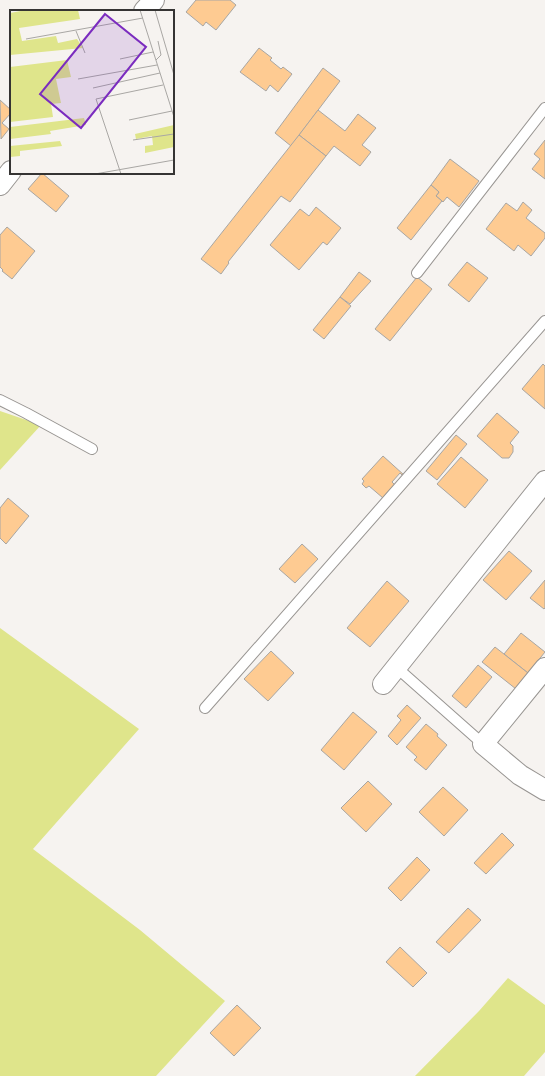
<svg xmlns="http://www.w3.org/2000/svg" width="545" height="1076" font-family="'Roboto Serif',serif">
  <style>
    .green { fill: #dfe58b }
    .building { fill: #fecb92; stroke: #a8a6a3 }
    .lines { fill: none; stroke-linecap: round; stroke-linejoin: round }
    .lane-casing { stroke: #989592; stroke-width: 12 }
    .street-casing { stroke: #989592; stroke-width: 22 }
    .lane { stroke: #fff; stroke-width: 10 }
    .street { stroke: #fff; stroke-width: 20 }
    .inset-road { fill: none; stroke: #a9a7a4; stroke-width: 1 }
    .view { fill: #7b2cbf; fill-opacity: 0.15; stroke: #7b2cbf; stroke-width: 2 }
    .inset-edge { fill: none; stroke: #353433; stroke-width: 2 }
  </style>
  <rect width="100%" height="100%" fill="#f6f3f0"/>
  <g class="green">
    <polygon points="0,411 41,425 0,470"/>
    <polygon points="0,628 139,729 33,849 140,930 225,1001 156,1076 0,1076"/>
    <polygon points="508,978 545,1005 545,1052 524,1076 415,1076 479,1011"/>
  </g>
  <g class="building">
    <polygon points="196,0 230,0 236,5 216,30 206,22 203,26 186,12"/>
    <polygon points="259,48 272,58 270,60 281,69 283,67 292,74 278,92 270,85 266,91 240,72"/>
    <polygon points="323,68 340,81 291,146 275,133"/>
    <polygon points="0,100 11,110 11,113 2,123 9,129 1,139"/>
    <polygon points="318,110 345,131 358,114 376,128 362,145 371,152 360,166 334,146 326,156 299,135"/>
    <polygon points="299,135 326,156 290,202 281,196 228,262 229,263 221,274 201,259"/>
    <polygon points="545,140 545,179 532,169 540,159 534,154"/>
    <polygon points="450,159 479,181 459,207 447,197 443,202 442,201 436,196 439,192 431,185"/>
    <polygon points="42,173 69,196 56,212 28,189"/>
    <polygon points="431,185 439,192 436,196 442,201 411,240 397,228"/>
    <polygon points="523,202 532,210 526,218 545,233 545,238 531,256 518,245 514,251 486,229 506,203 517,211"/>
    <polygon points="316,207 341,228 327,245 323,242 299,270 270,245 300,209 309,216"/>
    <polygon points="7,227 35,251 12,279 2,271 3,270 0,267 0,235"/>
    <polygon points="467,262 488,278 469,302 448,285"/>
    <polygon points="359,272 371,281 350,304 340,297"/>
    <polygon points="417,277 432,289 390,341 375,329"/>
    <polygon points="340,297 351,306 324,339 313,330"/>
    <polygon points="543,364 545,366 545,409 522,389"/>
    <polygon points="497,413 519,432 510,443 513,446 513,452 509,458 502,458 477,436"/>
    <polygon points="456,435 467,444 437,480 426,471"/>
    <polygon points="383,456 404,475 403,476 400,473 392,482 395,485 383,498 369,486 366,488 362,484 364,481 362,479"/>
    <polygon points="461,457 488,480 465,508 437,484"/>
    <polygon points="8,498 29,516 6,544 0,538 0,508"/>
    <polygon points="302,544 318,559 295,583 279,569"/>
    <polygon points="509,551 532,571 506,600 483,580"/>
    <polygon points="545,580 545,608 544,609 530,598"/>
    <polygon points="387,581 409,601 370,647 347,628"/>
    <polygon points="521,633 545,652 528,673 504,654"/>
    <polygon points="495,647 528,673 516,689 482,662"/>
    <polygon points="271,651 294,673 268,701 244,679"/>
    <polygon points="478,665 492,677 466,708 452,696"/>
    <polygon points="407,705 421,718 397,745 388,736 401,720 397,716"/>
    <polygon points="353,712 377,732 344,770 321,750"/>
    <polygon points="426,724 438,734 437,736 447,745 426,770 414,760 417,757 406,747"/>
    <polygon points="368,781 392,804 366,832 341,808"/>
    <polygon points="443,787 468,810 444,836 419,812"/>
    <polygon points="502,833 514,845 486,874 474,863"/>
    <polygon points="417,857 430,870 401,901 388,888"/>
    <polygon points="468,908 481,920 449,953 436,942"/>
    <polygon points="400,947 427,973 413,987 386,962"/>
    <polygon points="237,1005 261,1028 234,1056 210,1033"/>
  </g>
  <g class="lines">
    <defs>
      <g id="lane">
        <polyline points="417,273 545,108"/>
        <polyline points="0,400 26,413 92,449"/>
        <polyline points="396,667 483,744"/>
        <polyline points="205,708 545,321"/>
      </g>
      <g id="street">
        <polyline points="144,11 154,0"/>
        <polyline points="0,185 11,171"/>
        <polyline points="545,668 483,744 520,775 545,790"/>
        <polyline points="383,684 545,481"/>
      </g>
    </defs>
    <use href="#lane" class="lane-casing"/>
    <use href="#street" class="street-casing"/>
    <use href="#lane" class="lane"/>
    <use href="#street" class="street"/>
  </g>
  <g transform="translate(10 10)">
    <rect width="164" height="164" fill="#f6f3f0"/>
    <path d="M16 0H68L70 9 9 18 12 31 46 26 48 33 67 29 73 38 0 45V3ZM57 50 61 67 46 69 51 93 41 94 43 107 0 112V57ZM74 108 76 115 40 121 41 124 0 129V117ZM164 115V137L135 143V136L143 135 142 126 126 129 125 124ZM50 131 52 136 10 141V146L0 147V136Z" fill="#dfe58b"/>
    <path class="inset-road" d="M130 0 164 107M145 0 164 65M66 21 75 43M16 29 133 8M110 49 143 42M146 50 151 45 148 31M68 69 147 55M83 78 150 63M119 110 162 101M123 130 164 124M85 164 164 150M111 164 86 89 153 75"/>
    <path class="view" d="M95 4 136 37 71 118 30 84Z"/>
    <rect width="164" height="164" class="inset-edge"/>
  </g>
</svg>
